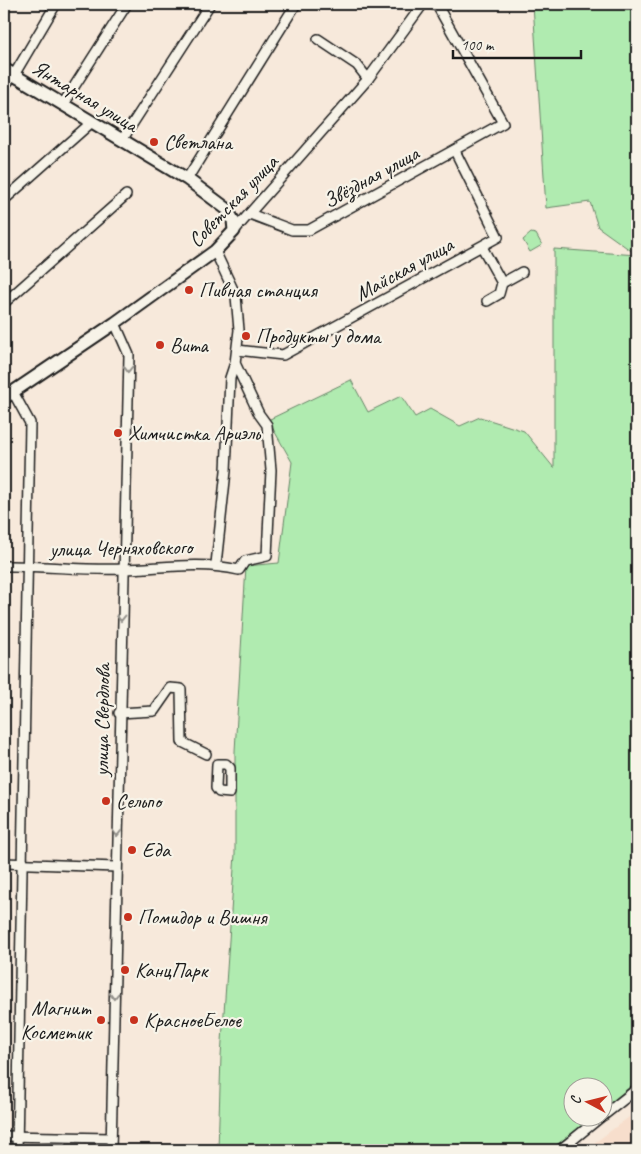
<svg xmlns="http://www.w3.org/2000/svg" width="641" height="1154" font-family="Caveat,sans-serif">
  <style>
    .built { fill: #f7decc }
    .green { fill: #b0ebb0; stroke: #668466 }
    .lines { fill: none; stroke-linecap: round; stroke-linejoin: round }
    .street-casing { stroke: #1c1c1c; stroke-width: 12 }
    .secondary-casing { stroke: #1c1c1c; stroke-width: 15 }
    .street { stroke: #f7f3e8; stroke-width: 9 }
    .secondary { stroke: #f7f3e8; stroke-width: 11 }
    .oneway { stroke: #94928c }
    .poi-dot { fill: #c8321e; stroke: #f7f3e8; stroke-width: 2 }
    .labels { text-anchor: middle; stroke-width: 4.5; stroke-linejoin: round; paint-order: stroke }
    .street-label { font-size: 21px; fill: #1c1c1c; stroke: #f7f3e8 }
    .poi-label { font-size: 21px; fill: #1c1c1c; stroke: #f7f3e8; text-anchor: start }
  </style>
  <rect width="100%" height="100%" fill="#f7e9db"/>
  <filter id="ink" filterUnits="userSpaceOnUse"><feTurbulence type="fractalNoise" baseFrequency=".02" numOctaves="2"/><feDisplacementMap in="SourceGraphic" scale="10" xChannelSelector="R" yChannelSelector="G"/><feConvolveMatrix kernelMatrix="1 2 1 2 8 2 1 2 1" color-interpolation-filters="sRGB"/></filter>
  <g filter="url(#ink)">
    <polygon class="built" points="637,1111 637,1150 585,1150"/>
    <g class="green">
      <polygon points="533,4 637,4 637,255 598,227 590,202 546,208"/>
      <polygon points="531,233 536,234 542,245 530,252 523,240"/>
      <polygon points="554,249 637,255 637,1081 604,1108 604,1086 574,1086 574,1116 593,1117 550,1150 218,1150 221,1056 235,854 235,751 246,566 279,563 292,462 268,420 351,380 368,412 401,396 415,417 430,409 460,426 480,417 524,431 554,468"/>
    </g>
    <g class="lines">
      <defs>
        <g id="street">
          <polyline points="318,39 357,65 368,79"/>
          <polyline points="4,86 14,75 56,4"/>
          <polyline points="63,104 127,4"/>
          <polyline points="122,140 210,4"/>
          <polyline points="187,179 296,4"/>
          <polyline points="4,200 92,122"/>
          <polyline points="250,214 292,230 309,230 503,123 438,7 432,4"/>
          <polyline points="234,231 368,79 423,4"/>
          <polyline points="482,247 502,283 522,272"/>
          <polyline points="487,301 499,294 502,283"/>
          <polyline points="4,303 126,195"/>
          <polyline points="237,350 283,355 498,237 455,151"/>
          <polyline points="13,392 30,423 17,1150"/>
          <polyline points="216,564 226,471 230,378 235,363"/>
          <path d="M4 566C43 565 84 571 124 569 163 568 199 561 239 570L245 561 267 556 271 470 267 425 259 414 235 363 239 330 236 296 215 251"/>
          <polyline points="119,713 154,711 170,688 181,689 182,742 206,754"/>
          <polygon points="217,764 226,764 230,768 230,793 219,792 216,788"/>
          <polyline points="4,863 116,867"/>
          <polyline points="604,1115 637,1089"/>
          <polyline points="4,1136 111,1138"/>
          <polyline points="111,1150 129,355 115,323"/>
          <polyline points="560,1150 602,1116"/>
        </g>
        <polyline id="secondary" points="4,69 187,179 227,209 233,220 234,231 215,251 115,323 4,398"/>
      </defs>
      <use href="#street" class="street-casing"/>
      <use href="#secondary" class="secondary-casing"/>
      <use href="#street" class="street"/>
      <use href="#secondary" class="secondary"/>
    </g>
    <defs><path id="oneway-chevron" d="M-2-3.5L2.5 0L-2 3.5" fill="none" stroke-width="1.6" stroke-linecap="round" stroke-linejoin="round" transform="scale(1.25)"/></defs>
    <g class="oneway">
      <use href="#oneway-chevron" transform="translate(128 369) rotate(92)"/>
      <use href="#oneway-chevron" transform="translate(121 618) rotate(91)"/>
      <use href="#oneway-chevron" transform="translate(117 833) rotate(91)"/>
      <use href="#oneway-chevron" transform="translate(114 996) rotate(91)"/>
    </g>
  </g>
  <g class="poi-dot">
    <circle cx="154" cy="142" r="5"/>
    <circle cx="189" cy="290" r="5"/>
    <circle cx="246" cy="336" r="5"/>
    <circle cx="160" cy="345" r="5"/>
    <circle cx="118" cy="433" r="5"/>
    <circle cx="106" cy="801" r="5"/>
    <circle cx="132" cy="850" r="5"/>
    <circle cx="128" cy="917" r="5"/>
    <circle cx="125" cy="970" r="5"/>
    <circle cx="101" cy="1020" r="5"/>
    <circle cx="134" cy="1020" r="5"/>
  </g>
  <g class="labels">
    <g class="street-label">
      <text transform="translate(85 96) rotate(31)" y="7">Янтарная улица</text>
      <text transform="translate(371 177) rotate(-29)" y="7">Звёздная улица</text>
      <text transform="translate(233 201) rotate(-46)" y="7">Советская улица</text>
      <text transform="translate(404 269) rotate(-29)" y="7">Майская улица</text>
      <text transform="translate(121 548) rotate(-1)" y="7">улица Черняховского</text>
      <text transform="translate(102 720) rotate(-89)" y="7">улица Свердлова</text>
    </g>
    <g class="poi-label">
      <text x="164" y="149">Светлана</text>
      <text x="199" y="297">Пивная станция</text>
      <text x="256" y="343">Продукты у дома</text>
      <text x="170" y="352">Вита</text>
      <text x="128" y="440">Химчистка Ариэль</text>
      <text x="116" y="808">Сельпо</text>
      <text x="142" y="857">Еда</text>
      <text x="138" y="924">Помидор и Вишня</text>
      <text x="135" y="977">КанцПарк</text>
      <text x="91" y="1015" text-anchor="end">Магнит<tspan x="91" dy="24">Косметик</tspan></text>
      <text x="144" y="1027">КрасноеБелое</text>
    </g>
  </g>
  <rect width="641" height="1154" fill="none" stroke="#f7f3e8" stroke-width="20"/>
  <rect x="10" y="10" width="621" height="1134" fill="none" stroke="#1c1c1c" stroke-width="2" filter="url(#ink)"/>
  <g transform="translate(588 1102) rotate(277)"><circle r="24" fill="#f7f3e8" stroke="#9f9d96"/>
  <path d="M0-4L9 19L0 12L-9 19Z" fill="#c8321e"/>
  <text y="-8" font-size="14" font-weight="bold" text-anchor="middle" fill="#1c1c1c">С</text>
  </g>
  <path d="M453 50v8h128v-8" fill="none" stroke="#1c1c1c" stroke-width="2.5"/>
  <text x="461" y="50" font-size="15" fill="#1c1c1c" stroke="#f7f3e8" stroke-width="4" paint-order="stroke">100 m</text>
</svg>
